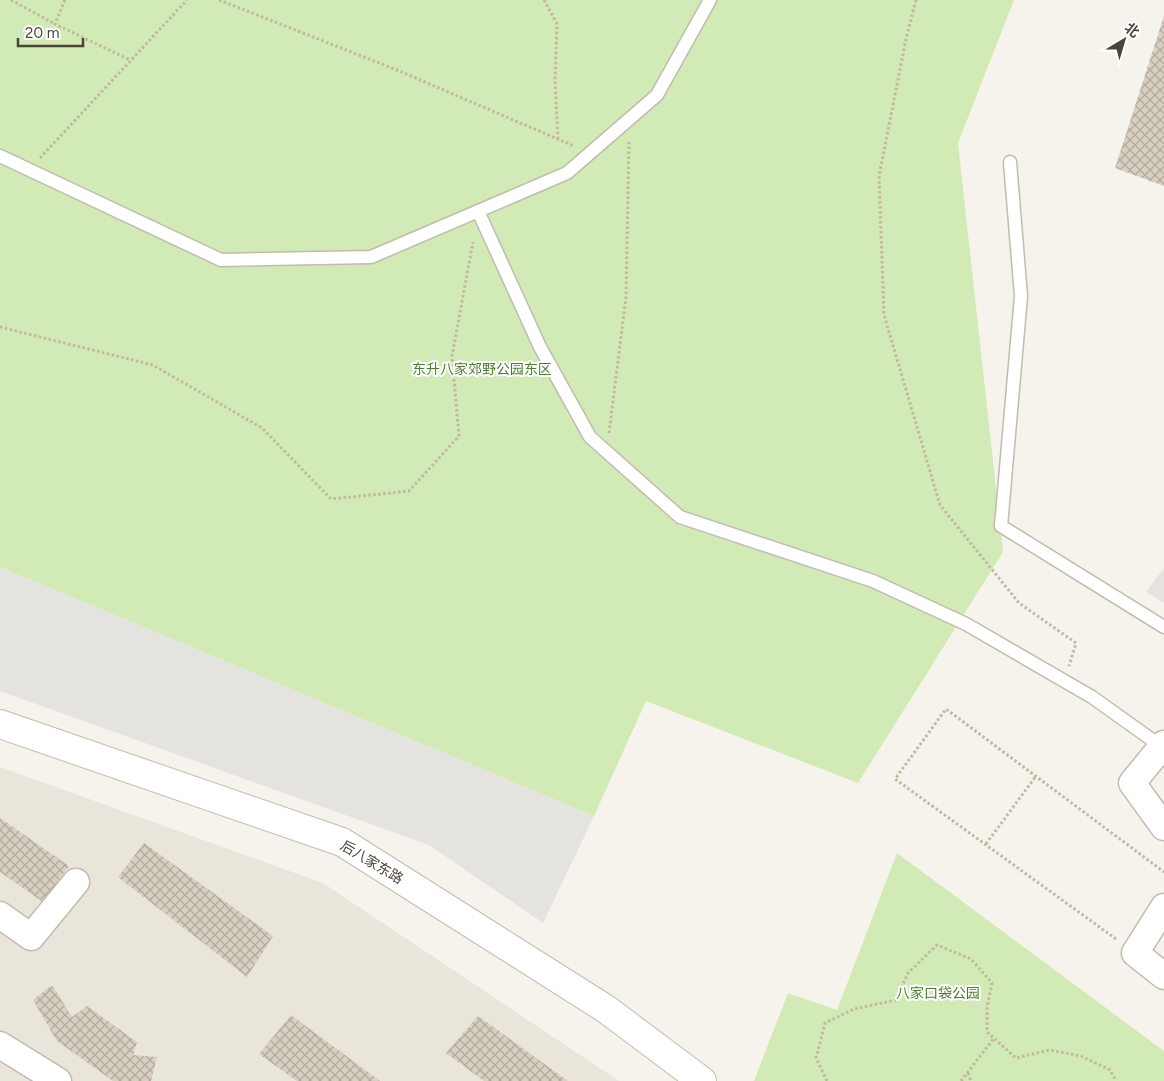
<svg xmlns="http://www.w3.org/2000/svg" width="1164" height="1081" font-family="Figtree,'Noto Sans SC',sans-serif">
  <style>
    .residential { fill: #eae5da }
    .green { fill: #d2eab5 }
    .parking { fill: #e5e3e0 }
    .building { fill: url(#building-cross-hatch) }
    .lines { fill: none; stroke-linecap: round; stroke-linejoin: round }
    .service-casing { stroke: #c2bbae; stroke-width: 15 }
    .minor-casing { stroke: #c2bbae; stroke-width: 29 }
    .tertiary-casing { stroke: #c2bbae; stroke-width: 30 }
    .path { stroke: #c4b79f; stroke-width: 3; stroke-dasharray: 2.5 2.5; stroke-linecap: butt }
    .service { stroke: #fff; stroke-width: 12 }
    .minor { stroke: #fff; stroke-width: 26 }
    .tertiary { stroke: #fff; stroke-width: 28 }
    .labels { text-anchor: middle; stroke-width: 4; stroke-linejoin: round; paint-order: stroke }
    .park-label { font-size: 14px; fill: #4a7f2a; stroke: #fff }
    .street-label { font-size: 14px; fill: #4b4439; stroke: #fff }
  </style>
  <defs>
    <pattern id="building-cross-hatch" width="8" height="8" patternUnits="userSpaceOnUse" patternTransform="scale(1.25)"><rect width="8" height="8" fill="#d8cfc1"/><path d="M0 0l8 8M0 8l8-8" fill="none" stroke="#b1aa9e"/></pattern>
  </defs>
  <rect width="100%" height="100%" fill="#f6f3ec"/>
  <polygon class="residential" points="0,767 323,883 619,1081 0,1081"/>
  <g class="green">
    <polygon points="0,0 1014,0 958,143 1003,552 858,783 646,701 594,816 0,567"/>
    <polygon points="897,853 1164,1051 1164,1081 754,1081 788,993 837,1010"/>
  </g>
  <g class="parking">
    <polygon points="0,567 594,816 543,923 429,845 0,691"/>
    <polygon points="1164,568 1164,603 1146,592"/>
  </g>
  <g class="building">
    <polygon points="1164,16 1164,186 1115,168"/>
    <polygon points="0,818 69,866 43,902 0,872"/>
    <polygon points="144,843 273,936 247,977 118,877"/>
    <polygon points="52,985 72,1017 87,1006 137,1042 133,1055 157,1057 151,1081 113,1081 57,1041 33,1000"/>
    <polygon points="291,1015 380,1081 297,1081 259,1054"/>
    <polygon points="478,1016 568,1081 484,1081 446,1053"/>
  </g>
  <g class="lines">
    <defs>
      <g id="service">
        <polyline points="0,156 221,260 371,257 567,173 657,95 710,0"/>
        <polyline points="1010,162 1021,296 1001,526 1164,627"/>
        <polyline points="478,211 540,347 590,437 680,517 873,581 966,624 1092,697 1162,747"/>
      </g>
      <g id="minor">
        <polyline points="1164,744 1132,783 1164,827"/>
        <polyline points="1164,907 1135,953 1164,976"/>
        <polyline points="0,915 31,937 76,882"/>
        <polyline points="0,1045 58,1081"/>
      </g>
      <polyline id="tertiary" points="0,724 342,842 606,1009 702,1081"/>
    </defs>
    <use href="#service" class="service-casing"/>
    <use href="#minor" class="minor-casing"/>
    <use href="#tertiary" class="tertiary-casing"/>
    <g class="path">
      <polyline points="11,0 55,24"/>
      <polyline points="65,0 55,24 130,60"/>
      <polyline points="219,0 397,70 574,146"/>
      <polyline points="544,0 557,24 555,81 558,139"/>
      <polyline points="916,0 906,39 879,176 884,315 940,505 1019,603 1076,643 1069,666"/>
      <polyline points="40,158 187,0"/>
      <polyline points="0,327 153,365 262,428 331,499 409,491 459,436 452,356 473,242"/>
      <polyline points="609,433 626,297 629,142"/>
      <polyline points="986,844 1036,776"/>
      <polyline points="1116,939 895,779 946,709 1164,872"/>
      <polyline points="968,1073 971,1081"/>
      <polyline points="827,1081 816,1058 825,1023 854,1009 896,1000 908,973 937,945 971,959 992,983 987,1008 987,1032 1016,1058 1050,1050 1081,1056 1110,1070 1116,1081"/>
      <polyline points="961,1081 994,1038"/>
    </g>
    <use href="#service" class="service"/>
    <use href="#minor" class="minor"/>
    <use href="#tertiary" class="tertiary"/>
  </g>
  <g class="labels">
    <g class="park-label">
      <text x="482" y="374">东升八家郊野公园东区</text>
      <text x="938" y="998">八家口袋公园</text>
    </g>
    <g class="street-label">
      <text transform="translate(372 862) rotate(31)" y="5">后八家东路</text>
    </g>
  </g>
  <g transform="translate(1124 40) rotate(38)" stroke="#ffffff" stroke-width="4" paint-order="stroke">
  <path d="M0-4L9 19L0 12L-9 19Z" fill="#4b4439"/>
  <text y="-8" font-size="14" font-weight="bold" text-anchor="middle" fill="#4b4439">北</text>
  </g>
  <path d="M18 38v8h65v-8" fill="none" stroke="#4b4439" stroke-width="2.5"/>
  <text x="25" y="38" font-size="15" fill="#4b4439" stroke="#ffffff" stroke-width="4" paint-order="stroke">20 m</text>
</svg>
